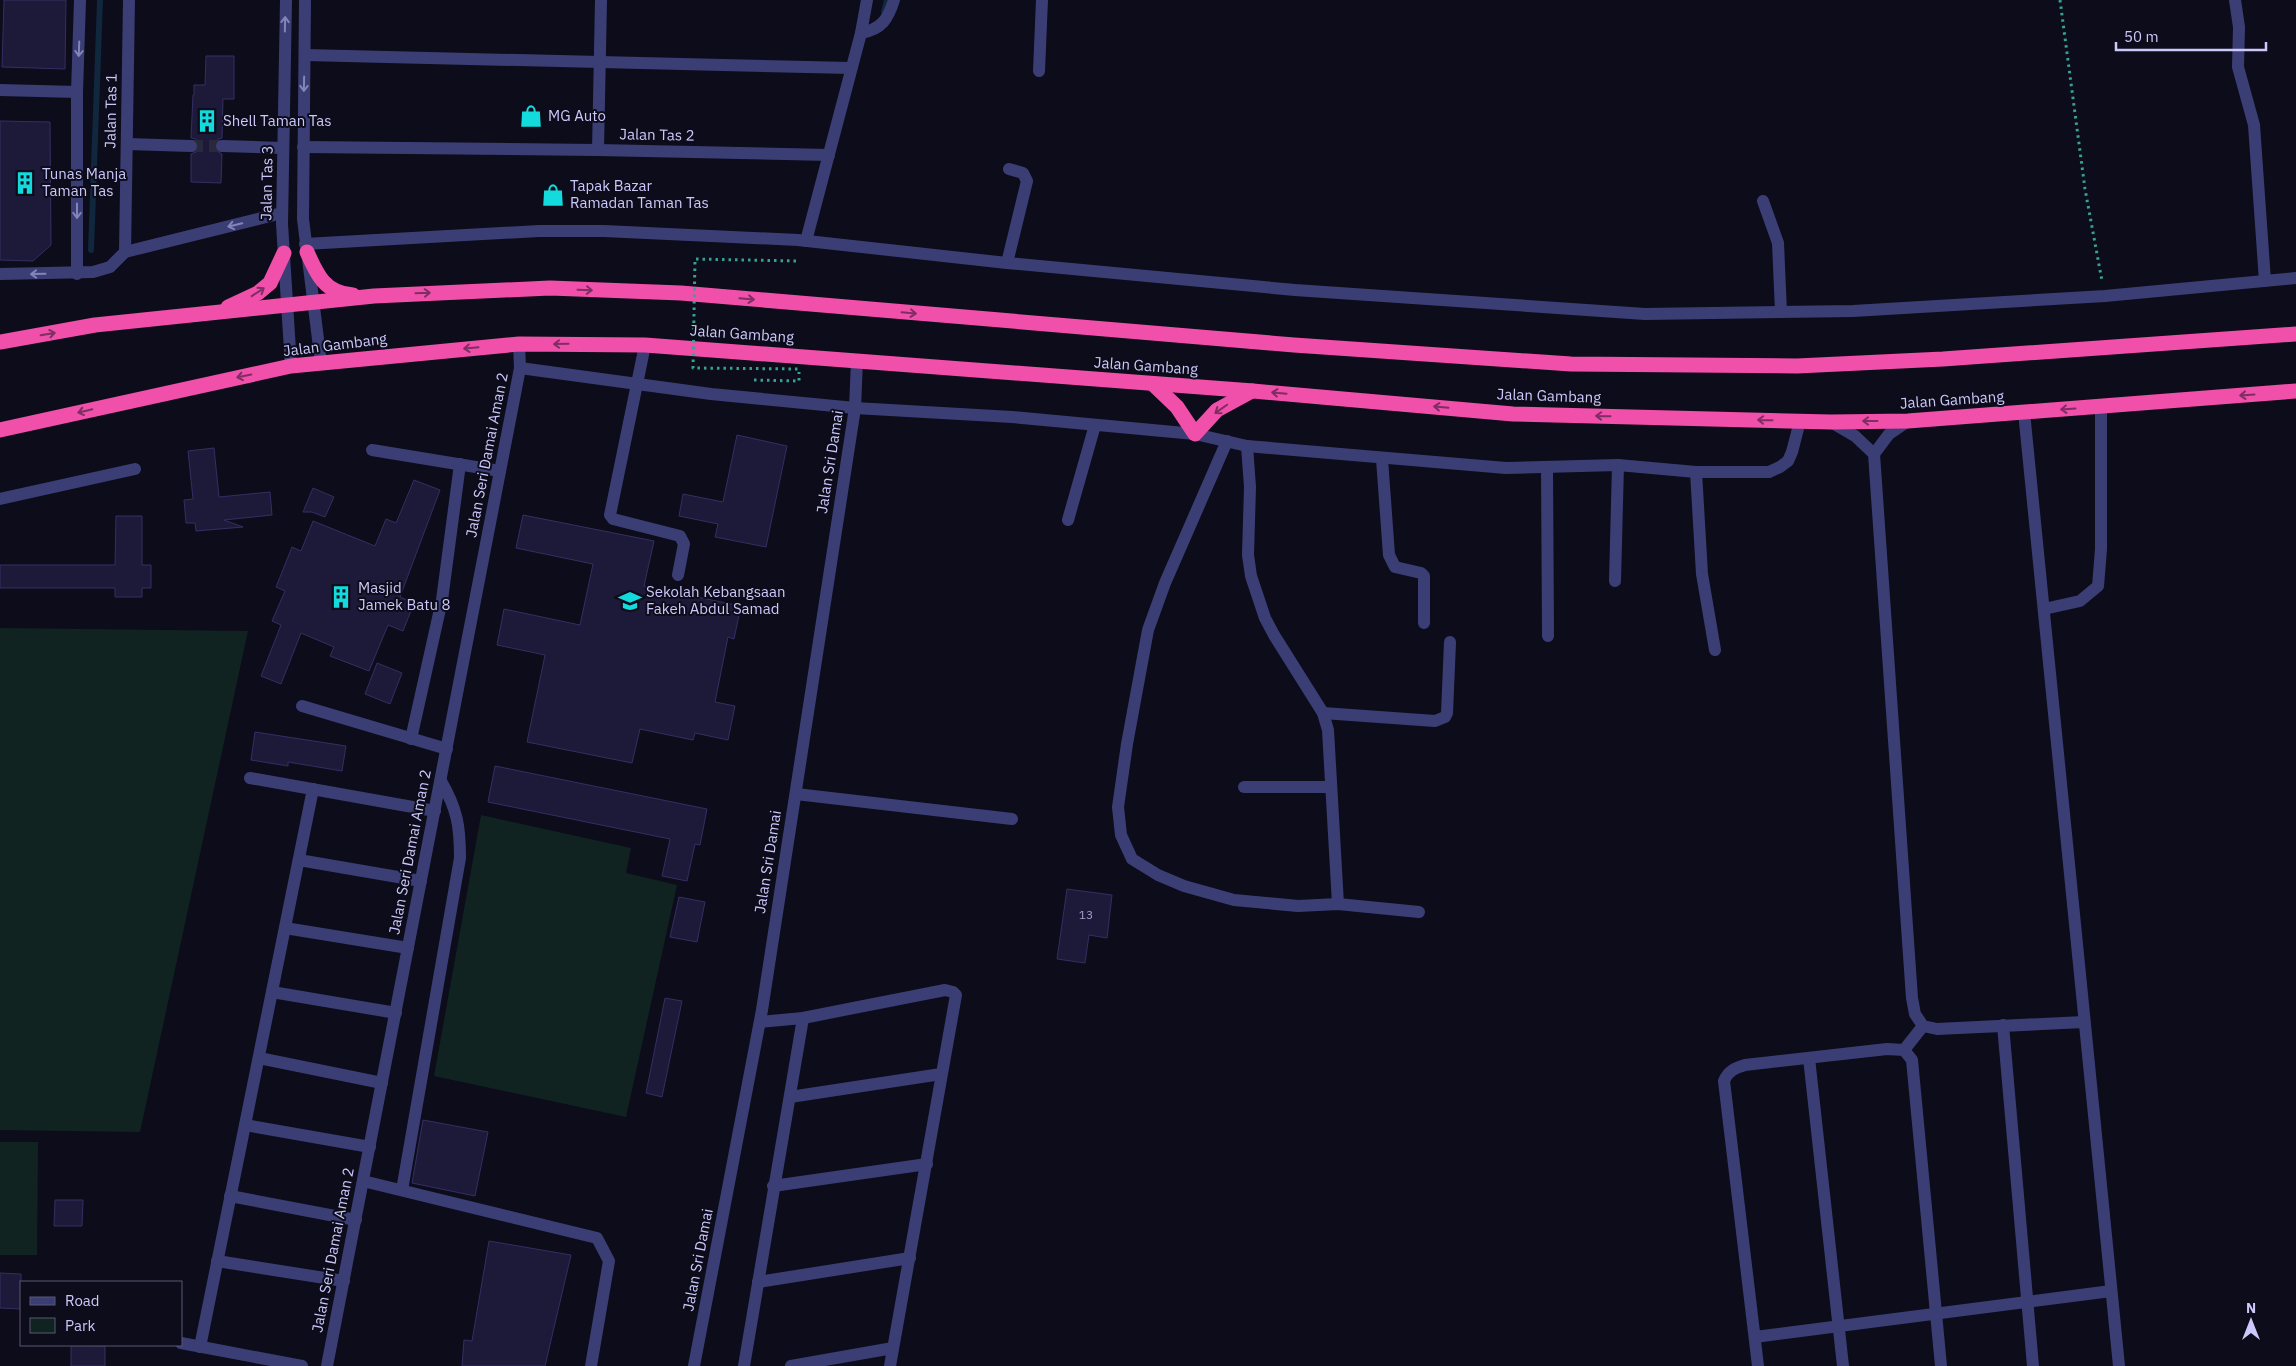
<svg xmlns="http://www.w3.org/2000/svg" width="2296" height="1366" font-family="'IBM Plex Sans',sans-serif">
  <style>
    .green { fill: #102321 }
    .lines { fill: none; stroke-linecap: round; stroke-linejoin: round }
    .stream { stroke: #11273e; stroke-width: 6 }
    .building { fill: #1d1a39; stroke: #342e63 }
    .minor-tunnel { stroke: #2a283c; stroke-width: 12; stroke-dasharray: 12 6; stroke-linecap: butt }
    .path { stroke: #36a292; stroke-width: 3; stroke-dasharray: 2.5 4; stroke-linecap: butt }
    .minor { stroke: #3b3e75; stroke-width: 12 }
    .highway { stroke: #f04faa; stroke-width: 15 }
    .path-bridge { stroke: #36a292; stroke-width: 3; stroke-dasharray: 2.5 4; stroke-linecap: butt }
    .oneway { stroke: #8384b8 }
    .oneway2 { stroke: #7e2e62 }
    .labels { text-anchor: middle; stroke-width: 4; stroke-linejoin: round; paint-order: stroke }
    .number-label { font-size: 12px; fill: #a09dca }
    .street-label { font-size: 15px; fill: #cbc9fb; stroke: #0d0c1a }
    .poi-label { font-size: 15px; fill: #cbc9fb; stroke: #0d0c1a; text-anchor: start }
  </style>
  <rect width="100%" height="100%" fill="#0d0c1a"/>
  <g class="green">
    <polygon points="0,628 248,631 140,1132 0,1130"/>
    <polygon points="481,815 631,848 626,873 677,885 626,1117 434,1076"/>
    <polygon points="0,1142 38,1142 37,1255 0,1255"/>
  </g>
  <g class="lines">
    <g class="stream">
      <polyline points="884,12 887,0"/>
      <polyline points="91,250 100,0"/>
    </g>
  </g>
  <g class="building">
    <polygon points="4,0 66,0 65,69 2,67"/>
    <polygon points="206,56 234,56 234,99 223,99 222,138 218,139 214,145 215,150 222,154 221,183 191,182 191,154 198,151 199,146 196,139 191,138 193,95 194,95 194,85 205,85"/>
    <polygon points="0,121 50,122 51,245 33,261 0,260"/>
    <polygon points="737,435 787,446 766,547 715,537 718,524 679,516 683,494 723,502"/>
    <polygon points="214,448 219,497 270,492 272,515 224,520 243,527 196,531 195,523 186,523 184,500 193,499 188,451"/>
    <polygon points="414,480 440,490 400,597 414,603 403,631 388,625 369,671 330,656 334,647 301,633 281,684 261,676 281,625 272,621 285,591 276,587 292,547 301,551 313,521 375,546 386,519 396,523"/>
    <polygon points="313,488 334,497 325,517 312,512 303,512"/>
    <polygon points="523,515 654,541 644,586 741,606 734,639 728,637 715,702 735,706 728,740 695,733 693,740 640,729 632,763 527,742 545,655 497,645 504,609 580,625 593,564 516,548"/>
    <polygon points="116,516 142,516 142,565 151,565 151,588 142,588 142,597 115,597 115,588 0,588 0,565 115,565"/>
    <polygon points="377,663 402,673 390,704 365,694"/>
    <polygon points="255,732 346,746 342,771 288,762 288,766 251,760"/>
    <polygon points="495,766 707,809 700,845 695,844 687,881 662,876 670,839 488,802"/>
    <polygon points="1067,889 1112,895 1107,938 1089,935 1085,963 1057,959"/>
    <polygon points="679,897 705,902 697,942 670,937"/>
    <polygon points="665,998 682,1001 662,1097 646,1093"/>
    <polygon points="423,1120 488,1132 475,1196 412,1183"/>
    <polygon points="55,1200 83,1200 82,1226 54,1226"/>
    <polygon points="489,1241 571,1255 545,1366 462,1366 464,1340 472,1341"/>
    <polygon points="0,1273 21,1274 21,1309 0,1308"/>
    <polygon points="71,1345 105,1346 105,1366 71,1366"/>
  </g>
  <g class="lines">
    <polyline class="minor-tunnel" points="191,146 222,146"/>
    <g class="path">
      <polyline points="2060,0 2085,189 2102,281"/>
      <polyline points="754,380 799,381 799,372"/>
    </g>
    <g class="minor">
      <polyline points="286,0 282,224 291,366"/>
      <polyline points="305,0 303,219 321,363"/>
      <polyline points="2235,0 2239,27 2238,67 2254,125 2265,281"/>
      <path d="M861 33C882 29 888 19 894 0"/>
      <polyline points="305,55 851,68"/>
      <polyline points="1039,71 1042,0"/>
      <polyline points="0,90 77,92"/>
      <polyline points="127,144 191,146"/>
      <polyline points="222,146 283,148"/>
      <polyline points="303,147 598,150 829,155"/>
      <polyline points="598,150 601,0"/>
      <polyline points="1763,201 1778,243 1781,312"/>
      <polyline points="806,241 861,33 867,0"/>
      <polyline points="305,244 539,231 604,231 798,240 1007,263 1295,290 1645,314 1853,311 2105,296 2296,278"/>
      <polyline points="125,252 129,0"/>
      <polyline points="1007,263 1027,181 1023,173 1009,169"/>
      <polyline points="0,274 93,272 110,267 125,252 282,213"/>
      <polyline points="77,274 77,92 80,0"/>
      <polyline points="645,345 610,515 613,519 680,536 684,544 678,575"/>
      <polyline points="520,368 711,394 855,408 1012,417 1195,434 1247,446 1506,468 1618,465 1696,472 1769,472 1780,467 1788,461 1792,452 1800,421"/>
      <polyline points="2024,412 2119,1366"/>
      <polyline points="1831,422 1855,436 1874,454 1912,998 1915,1014 1923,1026 1937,1029 2084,1022"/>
      <polyline points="1227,441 1165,583 1148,630 1127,744 1118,807 1121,835 1132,859 1158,875 1184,886 1234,900 1298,906 1338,904 1419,912"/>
      <polyline points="1247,446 1250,487 1248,555 1251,576 1265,618 1274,635 1323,713 1328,730 1338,904"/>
      <polyline points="372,450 500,471"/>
      <polyline points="1874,454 1889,434 1908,421"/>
      <polyline points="1382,459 1389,555 1395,567 1421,573 1424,576 1424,623"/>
      <polyline points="1547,468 1548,636"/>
      <polyline points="1696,472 1702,574 1715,650"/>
      <polyline points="0,499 135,469"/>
      <polyline points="1068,520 1095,425"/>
      <polyline points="1615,581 1618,465"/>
      <polyline points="2044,609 2080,601 2098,586 2101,549 2101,406"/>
      <polyline points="302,706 447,749"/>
      <polyline points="1323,713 1435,721 1445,717 1447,713 1450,642"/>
      <polyline points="411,739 442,600 460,464"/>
      <polyline points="250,778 435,811"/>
      <polyline points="1244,787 1331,787"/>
      <polyline points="796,794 1012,819"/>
      <polyline points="299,860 421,881"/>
      <polyline points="285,928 408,948"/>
      <polyline points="272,992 396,1013"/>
      <polyline points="760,1022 803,1018 945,990 953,992 956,995 890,1366"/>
      <polyline points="2003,1025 2033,1366"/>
      <polyline points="1923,1026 1904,1050 1912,1060 1941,1366"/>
      <polyline points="259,1058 382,1083"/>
      <polyline points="1809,1058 1843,1366"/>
      <polyline points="790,1097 941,1074"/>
      <polyline points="245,1125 370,1147"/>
      <polyline points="363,1181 597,1238 609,1261 591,1366"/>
      <polyline points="773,1186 927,1164"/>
      <path d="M402 1190 460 858C460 825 457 809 441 781"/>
      <polyline points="230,1196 356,1220"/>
      <polyline points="217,1261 344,1281"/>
      <polyline points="758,1282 910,1258"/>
      <polyline points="1755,1337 2111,1291"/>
      <polyline points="181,1343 302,1366"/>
      <polyline points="200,1347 313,789"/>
      <polyline points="327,1366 520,368 519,344"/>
      <polyline points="694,1366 762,1010 855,408 857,360"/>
      <polyline points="744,1366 803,1018"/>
      <polyline points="791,1366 893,1348"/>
      <path d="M1758 1366 1724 1081C1728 1071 1735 1068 1745 1065L1887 1049 1904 1050"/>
    </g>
    <g class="highway">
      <path d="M307 252C317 275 325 293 353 295"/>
      <polyline points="228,307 258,293 270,283 284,253"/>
      <polyline points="0,342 95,325 374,296 550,288 681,293 1294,345 1571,364 1797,366 1943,359 2296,334"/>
      <polyline points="1153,384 1177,407 1195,434 1217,410 1252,391"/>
      <polyline points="0,430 291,366 519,344 645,345 1253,391 1513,414 1831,422 1908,421 2296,391"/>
    </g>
    <polyline class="path-bridge" points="796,261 695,259 693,368 799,369"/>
  </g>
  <defs><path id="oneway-shaft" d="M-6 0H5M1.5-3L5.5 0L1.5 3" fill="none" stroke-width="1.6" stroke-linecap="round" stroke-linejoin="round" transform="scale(1.25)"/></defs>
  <g class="oneway">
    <use href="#oneway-shaft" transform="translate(285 24) rotate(-89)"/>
    <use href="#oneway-shaft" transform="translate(79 49) rotate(92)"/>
    <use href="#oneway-shaft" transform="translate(304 84) rotate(91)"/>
    <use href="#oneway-shaft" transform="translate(77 211) rotate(90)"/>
    <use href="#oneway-shaft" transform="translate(235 225) rotate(166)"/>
    <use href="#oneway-shaft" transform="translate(38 274) rotate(179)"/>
  </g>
  <g class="oneway2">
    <use href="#oneway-shaft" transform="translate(585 290) rotate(2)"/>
    <use href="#oneway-shaft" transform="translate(258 292) rotate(-33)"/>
    <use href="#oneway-shaft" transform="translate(423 293) rotate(-2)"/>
    <use href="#oneway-shaft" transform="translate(747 299) rotate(5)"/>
    <use href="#oneway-shaft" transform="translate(909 313) rotate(5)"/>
    <use href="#oneway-shaft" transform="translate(48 334) rotate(-10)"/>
    <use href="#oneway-shaft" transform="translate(561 344) rotate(179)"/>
    <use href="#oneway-shaft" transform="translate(471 348) rotate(175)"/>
    <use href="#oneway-shaft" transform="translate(244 376) rotate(168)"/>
    <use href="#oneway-shaft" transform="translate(1279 393) rotate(-175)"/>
    <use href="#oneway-shaft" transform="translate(2247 395) rotate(176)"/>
    <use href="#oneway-shaft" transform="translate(1441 407) rotate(-175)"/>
    <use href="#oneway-shaft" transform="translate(1221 409) rotate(145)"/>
    <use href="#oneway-shaft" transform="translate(2068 409) rotate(176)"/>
    <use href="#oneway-shaft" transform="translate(85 411) rotate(167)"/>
    <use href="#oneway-shaft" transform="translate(1603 416) rotate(-179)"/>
    <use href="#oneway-shaft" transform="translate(1765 420) rotate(-179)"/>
    <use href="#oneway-shaft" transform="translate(1870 421) rotate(180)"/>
  </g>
  <defs>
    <symbol id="shop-bare" viewBox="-9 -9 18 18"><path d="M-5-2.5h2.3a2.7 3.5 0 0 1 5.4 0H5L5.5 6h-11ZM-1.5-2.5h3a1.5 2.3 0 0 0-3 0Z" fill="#13dbdd" stroke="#0d0c1a" stroke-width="2.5" paint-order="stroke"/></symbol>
    <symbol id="building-bare" viewBox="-9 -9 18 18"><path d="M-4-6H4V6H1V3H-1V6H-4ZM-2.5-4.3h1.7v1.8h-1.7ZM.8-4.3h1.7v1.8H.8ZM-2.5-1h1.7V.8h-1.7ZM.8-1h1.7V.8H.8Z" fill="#13dbdd" stroke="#0d0c1a" stroke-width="2.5" paint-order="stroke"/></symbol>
    <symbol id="school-bare" viewBox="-9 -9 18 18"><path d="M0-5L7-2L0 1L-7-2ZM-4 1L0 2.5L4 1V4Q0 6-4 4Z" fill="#13dbdd" stroke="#0d0c1a" stroke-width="2.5" paint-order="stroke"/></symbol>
  </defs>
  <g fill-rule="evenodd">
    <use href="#shop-bare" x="515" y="100" width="32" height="32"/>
    <use href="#building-bare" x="191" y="105" width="32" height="32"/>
    <use href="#building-bare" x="9" y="167" width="32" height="32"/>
    <use href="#shop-bare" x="537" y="179" width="32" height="32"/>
    <use href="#building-bare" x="325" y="581" width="32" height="32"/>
    <use href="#school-bare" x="614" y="585" width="32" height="32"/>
  </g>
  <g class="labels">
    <g class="number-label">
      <text x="1086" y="919">13</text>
    </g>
    <g class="street-label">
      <text transform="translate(111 111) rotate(-89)" y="5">Jalan Tas 1</text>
      <text transform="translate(657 135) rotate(1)" y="5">Jalan Tas 2</text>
      <text transform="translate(267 183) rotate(-89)" y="5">Jalan Tas 3</text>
      <text transform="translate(742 334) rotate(4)" y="5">Jalan Gambang</text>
      <text transform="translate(335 345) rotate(-7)" y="5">Jalan Gambang</text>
      <text transform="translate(1146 366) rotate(4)" y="5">Jalan Gambang</text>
      <text transform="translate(1549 396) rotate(2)" y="5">Jalan Gambang</text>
      <text transform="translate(1952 400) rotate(-4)" y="5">Jalan Gambang</text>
      <text transform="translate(487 455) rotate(-79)" y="5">Jalan Seri Damai Aman 2</text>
      <text transform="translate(830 462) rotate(-81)" y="5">Jalan Sri Damai</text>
      <text transform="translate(410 852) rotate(-79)" y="5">Jalan Seri Damai Aman 2</text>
      <text transform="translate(768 862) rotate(-81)" y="5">Jalan Sri Damai</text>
      <text transform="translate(333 1250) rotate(-79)" y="5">Jalan Seri Damai Aman 2</text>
      <text transform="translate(698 1260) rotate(-79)" y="5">Jalan Sri Damai</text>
    </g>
    <g class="poi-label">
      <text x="548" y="121">MG Auto</text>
      <text x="223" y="126">Shell Taman Tas</text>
      <text x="42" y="179">Tunas Manja<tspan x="42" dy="17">Taman Tas</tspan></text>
      <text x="570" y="191">Tapak Bazar<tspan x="570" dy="17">Ramadan Taman Tas</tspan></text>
      <text x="358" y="593">Masjid<tspan x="358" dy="17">Jamek Batu 8</tspan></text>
      <text x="646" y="597">Sekolah Kebangsaan<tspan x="646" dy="17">Fakeh Abdul Samad</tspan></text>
    </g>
  </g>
  <rect x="20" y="1281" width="162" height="65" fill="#0d0c1a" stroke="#595874"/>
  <rect x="30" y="1297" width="25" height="8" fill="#3b3e75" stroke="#595874"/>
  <text x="65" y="1306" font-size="15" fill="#cbc9fb">Road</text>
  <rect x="30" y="1318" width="25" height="15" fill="#102321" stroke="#595874"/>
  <text x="65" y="1331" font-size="15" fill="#cbc9fb">Park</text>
  <g transform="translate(2251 1321)" stroke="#0d0c1a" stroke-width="4" paint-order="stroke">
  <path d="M0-4L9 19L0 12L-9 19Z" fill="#cbc9fb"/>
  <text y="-8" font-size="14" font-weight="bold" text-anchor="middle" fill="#cbc9fb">N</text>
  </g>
  <path d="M2116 42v8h150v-8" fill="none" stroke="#cbc9fb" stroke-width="2.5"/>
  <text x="2124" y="42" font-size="15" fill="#cbc9fb" stroke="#0d0c1a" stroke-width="4" paint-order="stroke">50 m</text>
</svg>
